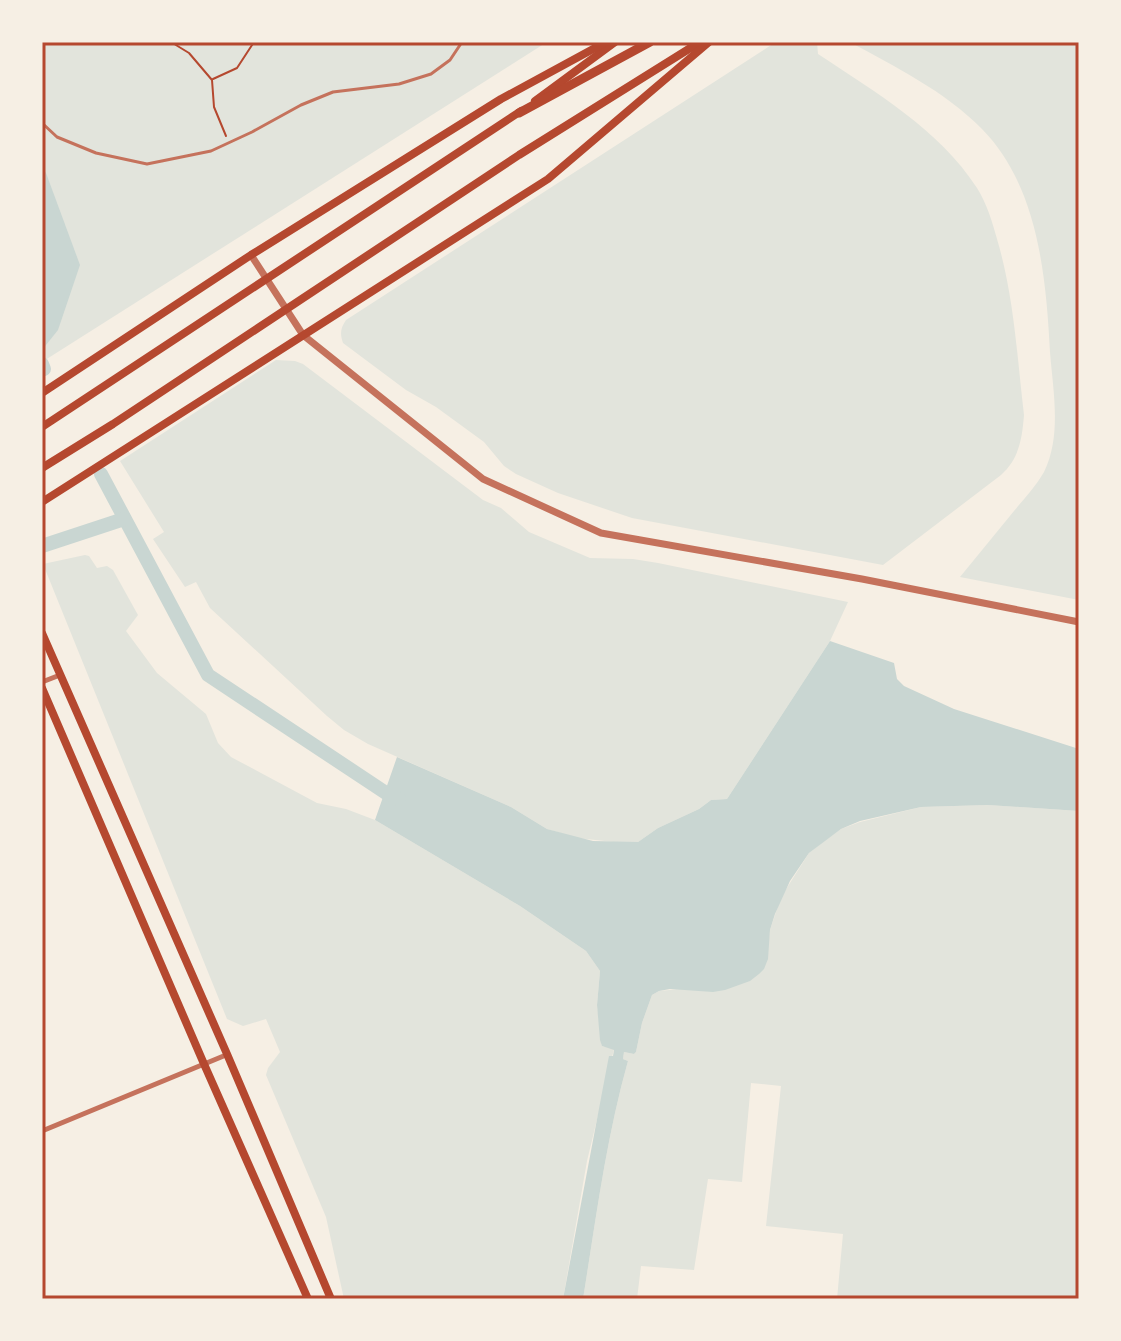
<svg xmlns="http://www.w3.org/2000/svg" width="1121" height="1341" font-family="Cabin,sans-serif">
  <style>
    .green { fill: #e2e4dc }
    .water { fill: #c9d6d2 }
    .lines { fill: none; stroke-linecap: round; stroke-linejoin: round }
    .canal { stroke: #c9d6d2; stroke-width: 14 }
    .path { stroke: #b5482f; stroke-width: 2 }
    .service { stroke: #c5725c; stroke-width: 3 }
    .minor { stroke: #c5725c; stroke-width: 5 }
    .tertiary { stroke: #c5725c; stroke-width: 7 }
    .secondary { stroke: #b5482f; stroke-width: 8 }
    .primary { stroke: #b5482f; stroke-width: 8 }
    .trunk { stroke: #b5482f; stroke-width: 9 }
    .neatline { fill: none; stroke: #b5482f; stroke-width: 3 }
  </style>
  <rect width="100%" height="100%" fill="#f6efe4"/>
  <g class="green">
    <polygon points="42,42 547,42 42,362"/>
    <path d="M776 42H817L818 54C875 92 939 129 977 188 987 204 992 221 997 239 1014 296 1017 356 1024 415 1022 439 1019 459 1001 475L883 565 632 518 558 493 516 474 504 466 484 442 436 407 406 390 343 343C340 334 340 329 346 320Z"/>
    <path d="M850 42H1079V600L960 577C978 555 996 533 1014 511 1024 499 1036 486 1044 472 1062 435 1053 391 1050 352 1046 276 1038 186 982 129 945 91 895 67 850 42Z"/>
    <polygon points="276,360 295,361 303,364 483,500 501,508 529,532 590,558 633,559 658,563 848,602 830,641 727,799 711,800 699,809 658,828 638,842 614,842 577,838 547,829 511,807 368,744 344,730 327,716 210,608 196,582 185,587 153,539 164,532 120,461"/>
    <polygon points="85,555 89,556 97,568 107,566 113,570 138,615 126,631 157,673 206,714 218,743 231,757 317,803 346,809 375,820 520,906 586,951 600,971 597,1005 602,1046 614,1049 587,1161 563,1299 344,1299 326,1217 266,1075 268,1068 280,1052 266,1019 243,1026 227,1019 43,564"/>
    <path d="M988 805 1079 811V1299H837L843 1234 766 1226 781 1086 751 1083 742 1182 708 1179 694 1270 641 1266 637 1299H583C596 1219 606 1139 628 1061L623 1059 624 1052 634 1054 636 1052 642 1023 652 995 659 991 679 989 766 964 770 930 781 897 809 853 824 841 841 829 860 822 921 807Z"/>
  </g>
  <g class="water">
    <polygon points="42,168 46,173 80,265 58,330 42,350"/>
    <path d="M830 641 894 663 897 679 904 686 954 709 1079 749V811L988 805 921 807 860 821 841 829 809 853 790 881 775 914 770 930 768 959 764 969 759 974 750 981 725 990 713 992 670 989 659 991 652 995 642 1023 636 1052 634 1054 624 1052 623 1059 628 1061C606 1139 596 1219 583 1299H563L608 1061 609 1056H613L614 1050 602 1046 600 1040 597 1005 600 971 586 951 520 906 375 820 397 757 511 807 547 829 593 841 638 842 658 828 699 809 711 800 727 799Z"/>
  </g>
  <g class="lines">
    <g class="canal">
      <polyline points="42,364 44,369"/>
      <polyline points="101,474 208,675 386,793 399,799"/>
      <polyline points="42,546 124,519"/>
    </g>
    <g class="path">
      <polyline points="171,42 189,53 212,80 214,107 226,136"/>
      <polyline points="213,79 237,68 254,42"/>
    </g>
    <polyline class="service" points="42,123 57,137 96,153 147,164 211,151 252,132 301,105 333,92 399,84 431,74 450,60 462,42"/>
    <g class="minor">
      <polyline points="42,682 60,675"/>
      <polyline points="42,1131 226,1055"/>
    </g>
    <polyline class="tertiary" points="251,255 303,335 483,479 601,533 862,579 1079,622"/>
    <g class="secondary">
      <polyline points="42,633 227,1054 331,1299"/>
      <polyline points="42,688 204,1064 308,1299"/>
    </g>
    <g class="primary">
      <polyline points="535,101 615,42"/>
      <polyline points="42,393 251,255 501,99 606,42"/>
      <polyline points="42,427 521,111"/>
      <polyline points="42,468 113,424 519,155 700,42"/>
      <polyline points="42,502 548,179 709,42"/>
    </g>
    <polyline class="trunk" points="519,113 650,42"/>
  </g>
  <rect width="1121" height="1341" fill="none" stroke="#f6efe4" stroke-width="88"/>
  <rect x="44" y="44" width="1033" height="1253" class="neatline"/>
</svg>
